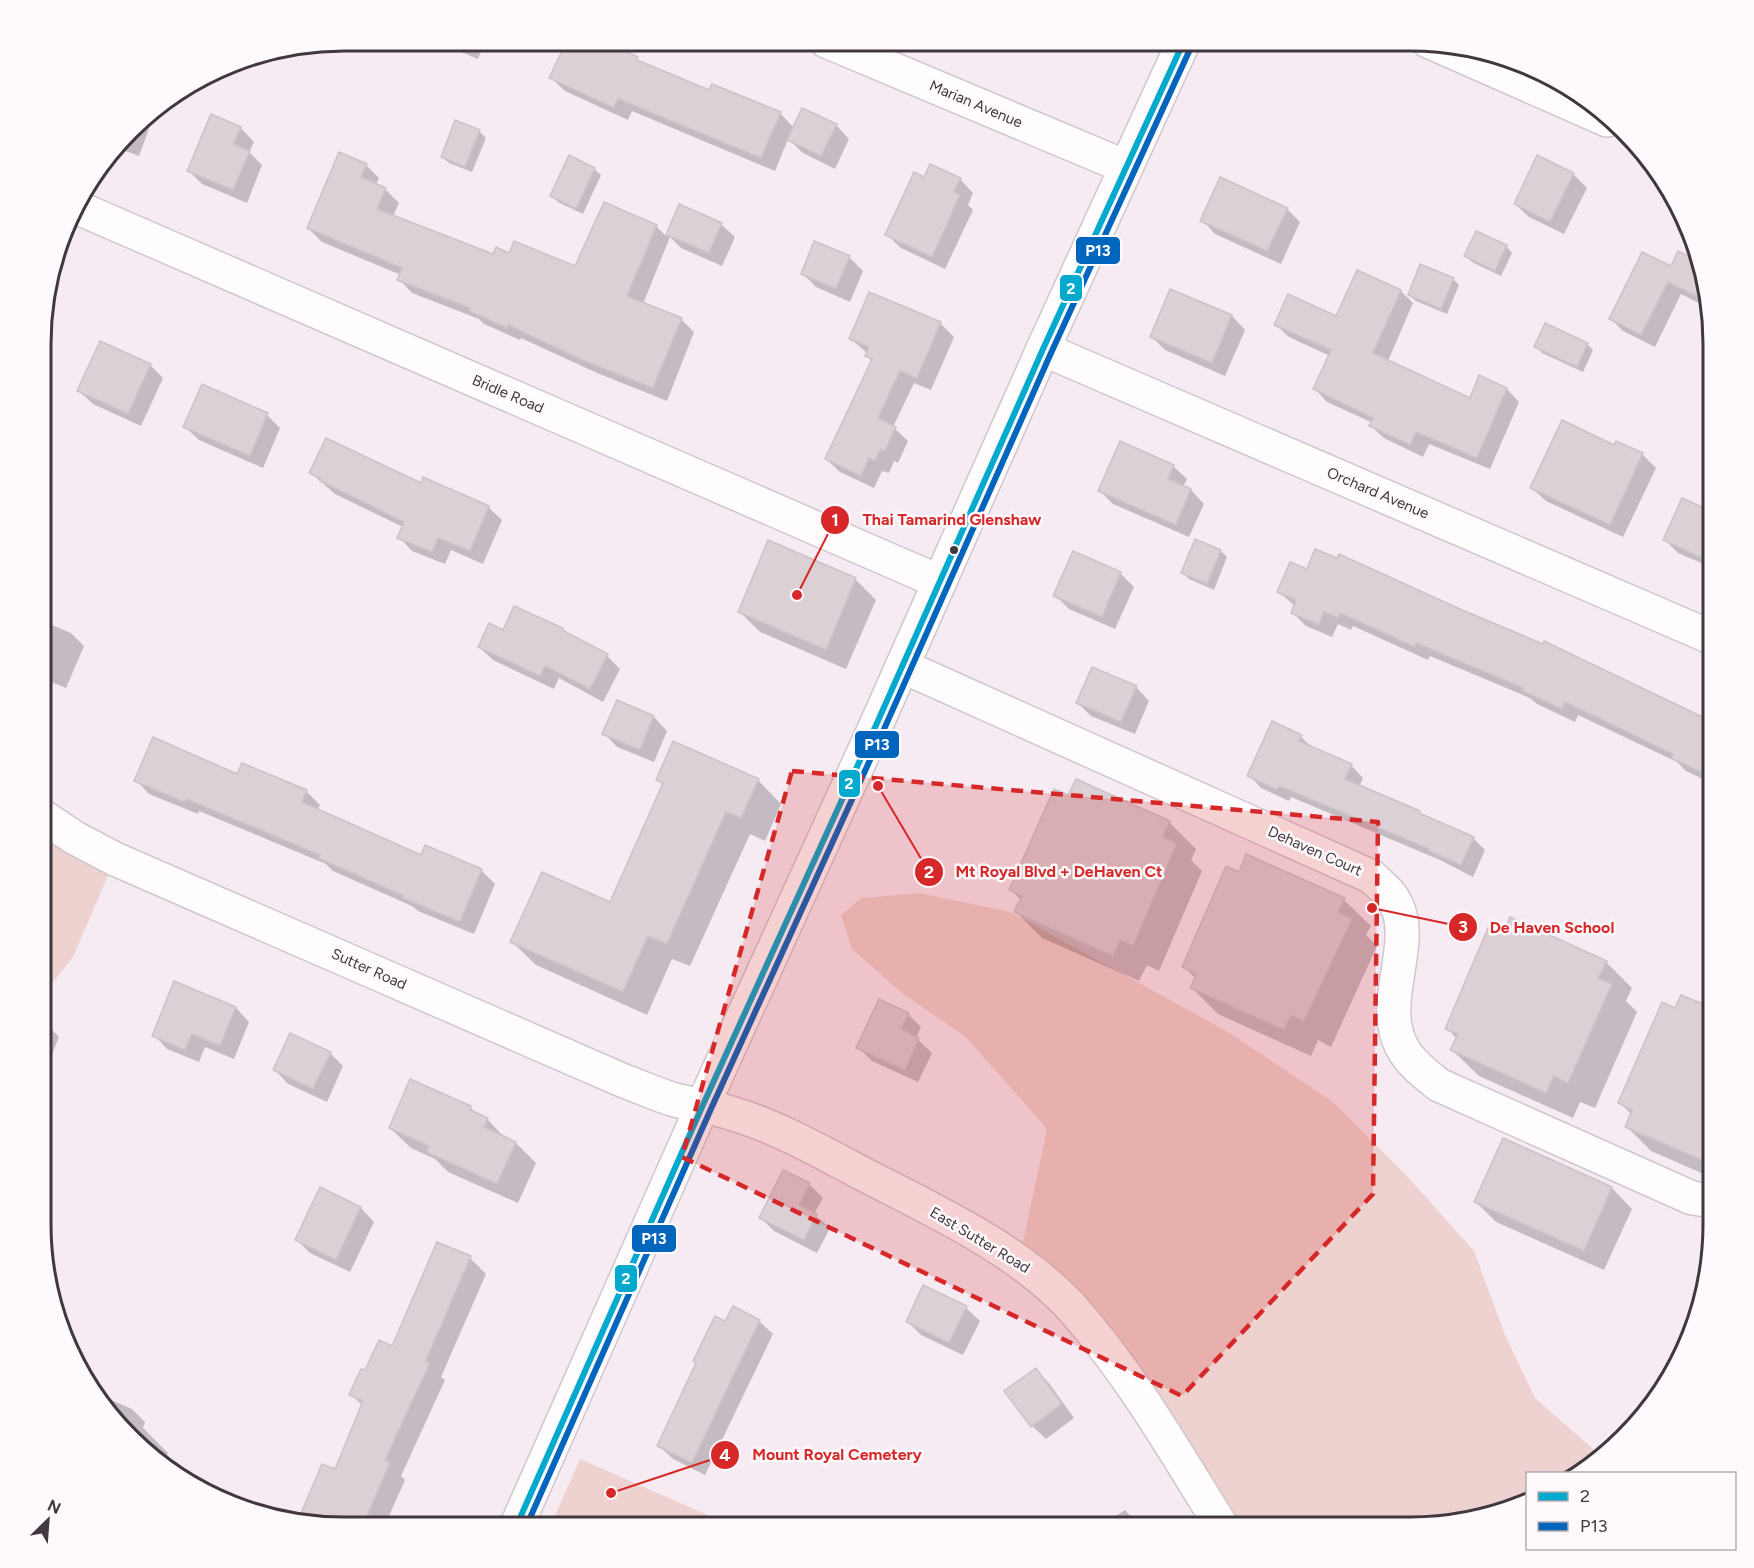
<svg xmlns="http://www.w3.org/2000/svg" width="1754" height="1568" font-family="Figtree,sans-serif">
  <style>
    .green { fill: #edd2cf }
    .shadow { fill: #0003 }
    .building { fill: #dad0d5; stroke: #cdc2c7; stroke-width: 1.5 }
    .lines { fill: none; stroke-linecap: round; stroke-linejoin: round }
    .minor-casing { stroke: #d0c7ce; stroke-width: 36 }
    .major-casing { stroke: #d0c7ce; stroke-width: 36 }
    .minor { stroke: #fefcfd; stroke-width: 33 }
    .major { stroke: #fefcfd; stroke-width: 33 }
    .bus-1-casing { stroke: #fdf9fc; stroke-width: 10 }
    .bus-2-casing { stroke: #fdf9fc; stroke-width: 10 }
    .bus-1 { stroke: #00a9ce; stroke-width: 6 }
    .bus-2 { stroke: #0065bd; stroke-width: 6 }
    .marked { fill: #d62828; fill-opacity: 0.2; stroke: #d62828; stroke-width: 4.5; stroke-dasharray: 12 8; stroke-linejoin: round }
    .bus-dot { fill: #41383f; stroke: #fdf9fc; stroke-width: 2 }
    .labels { text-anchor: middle; stroke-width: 5; stroke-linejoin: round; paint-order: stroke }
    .street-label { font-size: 15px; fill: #41383f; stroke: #fdf9fc }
    .rim { fill: none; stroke: #41383f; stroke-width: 3 }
    .leader { fill: none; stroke: #d62828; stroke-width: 2 }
    .callout-dot { fill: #d62828; stroke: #fdf9fc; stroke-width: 2 }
    .mark-label { font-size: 18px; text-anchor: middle; font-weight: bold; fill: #fff }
    .callout-label { font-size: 16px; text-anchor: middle; font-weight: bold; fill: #d62828; stroke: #fdf9fc; stroke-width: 5; stroke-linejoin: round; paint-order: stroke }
    .line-badge { stroke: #fdf9fc; stroke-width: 2 }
    .badge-label { font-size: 16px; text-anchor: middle; font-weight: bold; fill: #fff }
  </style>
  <rect width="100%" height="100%" fill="#f6eaf3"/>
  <g class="green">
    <polygon points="42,816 115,859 73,957 42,996"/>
    <polygon points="920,893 1010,912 1228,1032 1333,1102 1406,1175 1474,1251 1505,1335 1535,1398 1602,1457 1576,1473 1528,1474 1527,1503 1526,1505 1429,1527 1222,1527 1019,1261 1047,1129 966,1037 902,993 852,949 841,915 861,898"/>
    <polygon points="580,1459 735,1527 550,1527"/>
  </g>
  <g class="shadow">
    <polygon points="434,41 485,41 478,59"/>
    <polygon points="569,41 575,41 594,50 599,41 637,59 641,63 710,92 780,113 794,128 836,125 849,139 835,169 803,153 788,139 775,171 632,111 628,120 565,91 551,78"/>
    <polygon points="148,113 153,118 139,156 118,148"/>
    <polygon points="211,116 241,128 254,142 249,152 262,165 247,203 202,184 189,171"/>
    <polygon points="479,131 486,138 472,172 449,163 442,157"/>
    <polygon points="366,165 379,178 376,185 385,189 399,203 393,216 494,256 509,255 576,268 656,226 667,237 680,206 721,224 735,237 722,266 681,248 670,237 643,304 681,319 694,332 667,401 597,373 521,338 520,340 484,324 479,319 412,293 399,279 401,275 322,242 308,228"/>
    <polygon points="594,169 601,175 583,214 558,202 552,196"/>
    <polygon points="1573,174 1587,188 1564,234 1529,217 1515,204"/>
    <polygon points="925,179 960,179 973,193 968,205 973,210 945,269 901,248 887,235"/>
    <polygon points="1287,209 1300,222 1281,264 1215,234 1202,220"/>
    <polygon points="815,243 850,258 863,271 850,302 816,287 802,273"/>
    <polygon points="1506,246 1512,253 1501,276 1472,262 1466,256"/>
    <polygon points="1698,262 1709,308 1681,294 1655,347 1623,331 1610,318 1671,268"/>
    <polygon points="1453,279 1459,285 1447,314 1416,301 1409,295"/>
    <polygon points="1171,291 1232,316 1245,330 1225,376 1165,350 1152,337"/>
    <polygon points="1401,291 1413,303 1388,361 1470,400 1507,389 1519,402 1490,469 1429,444 1423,457 1384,438 1371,426 1373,423 1327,402 1315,389 1330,356 1289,337 1276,325 1337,318"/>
    <polygon points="1711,317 1713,324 1713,348 1702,338"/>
    <polygon points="940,323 954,337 931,390 914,383 893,427 908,441 898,463 894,461 889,473 882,471 874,488 840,472 826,459 872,361 867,356 868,354 851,339"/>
    <polygon points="1587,344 1593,350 1583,372 1542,353 1536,346"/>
    <polygon points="150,365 163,378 141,426 93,404 79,391"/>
    <polygon points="267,415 280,428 263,468 199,440 185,427"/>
    <polygon points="1617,443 1642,454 1656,468 1623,537 1546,501 1532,488 1615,447"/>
    <polygon points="1173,466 1187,479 1183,487 1191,490 1204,504 1189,537 1113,504 1100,491"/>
    <polygon points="311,473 422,485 488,507 502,520 483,564 451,550 445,564 412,551 399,537 403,527 335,494"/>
    <polygon points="1713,514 1713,568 1678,553 1665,540"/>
    <polygon points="769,542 856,580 876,600 846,669 760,632 740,612"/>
    <polygon points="1221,551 1227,557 1214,590 1189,579 1183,573"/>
    <polygon points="1120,573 1134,587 1115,629 1069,609 1055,595"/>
    <polygon points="1279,592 1588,666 1713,724 1713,784 1686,771 1677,762 1578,715 1575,722 1537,704 1530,698 1430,656 1428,660 1353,626 1351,630 1338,624 1332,637 1306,626 1293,613 1295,606"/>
    <polygon points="42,621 71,633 84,646 66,688 42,678"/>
    <polygon points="562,629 567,635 607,656 620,669 603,702 559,678 554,689 493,660 479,647 503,632"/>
    <polygon points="1136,687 1149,701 1135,734 1091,716 1078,703"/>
    <polygon points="618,702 654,717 667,731 654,762 617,747 604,733"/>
    <polygon points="1273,723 1301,737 1314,749 1351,765 1363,778 1359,787 1419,812 1424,816 1473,838 1485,850 1473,877 1440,860 1291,797 1289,801 1261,788 1249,775"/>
    <polygon points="238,776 306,791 320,805 317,810 422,857 481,870 495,884 474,934 418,911 412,906 333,871 326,864 199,811 198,814 149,794 136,780"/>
    <polygon points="658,780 758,780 781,804 765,841 750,834 690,966 672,959 647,1015 536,965 512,942 611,904 664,785"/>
    <polygon points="1076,781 1170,823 1196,849 1191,860 1202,871 1159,971 1147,965 1139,981 1042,938 1016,912 1021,900 1010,889 1069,797"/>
    <polygon points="1239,874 1344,900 1371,926 1366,935 1377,946 1331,1047 1318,1040 1311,1056 1218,1014 1192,988 1196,979 1184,967"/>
    <polygon points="1503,936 1606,962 1632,988 1626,1001 1637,1012 1595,1108 1580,1102 1573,1118 1479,1076 1452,1050 1457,1039 1447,1028"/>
    <polygon points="175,983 236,1008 249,1022 234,1059 205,1047 199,1062 167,1049 154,1035"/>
    <polygon points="1713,993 1713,1178 1651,1151 1627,1127 1632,1115 1620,1103 1676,1010 1707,1007"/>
    <polygon points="908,1014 921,1027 916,1038 932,1053 918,1082 872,1061 858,1047"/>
    <polygon points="42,1019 59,1037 42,1079 41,1079"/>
    <polygon points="330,1053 343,1066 327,1102 288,1084 275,1070"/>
    <polygon points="411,1081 471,1108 478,1115 487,1119 506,1139 516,1143 536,1163 518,1203 448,1172 435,1159 411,1148 390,1128"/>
    <polygon points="1504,1140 1612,1188 1632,1209 1604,1270 1496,1222 1476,1202"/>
    <polygon points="809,1184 823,1198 814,1214 830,1228 817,1253 774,1231 761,1218"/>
    <polygon points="321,1189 361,1208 374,1222 350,1272 310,1253 297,1240"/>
    <polygon points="437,1243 470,1258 486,1274 441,1377 445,1380 401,1476 405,1480 384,1527 344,1527 298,1523 323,1466 335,1471 363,1406 351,1394 365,1372 393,1348"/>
    <polygon points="966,1308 980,1321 963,1355 921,1335 907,1321"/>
    <polygon points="759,1321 773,1334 705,1475 673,1459 659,1446"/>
    <polygon points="1035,1370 1049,1383 1074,1418 1046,1439 1032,1426"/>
    <polygon points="102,1396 132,1409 145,1422 143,1428 168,1453 165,1462 116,1424 101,1400"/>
    <polygon points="1125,1510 1141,1527 1099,1527"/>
  </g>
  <g class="building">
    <polygon points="567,41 602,41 638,57 637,60 709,90 712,84 781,112 761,158 618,99 614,108 549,78"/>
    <polygon points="802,108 837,124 821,156 787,140"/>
    <polygon points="211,114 241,127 234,144 250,151 233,190 187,171"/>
    <polygon points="455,120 480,130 465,167 441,157"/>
    <polygon points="339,152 367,164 361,177 386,188 377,209 493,254 496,247 509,253 514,241 575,266 604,202 657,225 627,296 682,318 653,388 582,360 508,325 507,328 469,311 470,308 397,280 402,268 307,228"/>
    <polygon points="569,155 595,168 576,209 550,196"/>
    <polygon points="1537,155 1574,173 1550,222 1514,204"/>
    <polygon points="930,164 961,178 954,192 960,195 932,257 885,235 914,172 924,177"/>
    <polygon points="1220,177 1288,208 1267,251 1200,221"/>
    <polygon points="679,204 722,223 709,253 666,235"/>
    <polygon points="1476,231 1507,245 1495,271 1464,256"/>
    <polygon points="814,241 850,256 836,289 801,274"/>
    <polygon points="1678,251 1698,260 1708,302 1668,282 1641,335 1609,319 1642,252 1671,266"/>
    <polygon points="1420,264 1454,278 1441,309 1408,295"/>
    <polygon points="1357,270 1401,290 1373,353 1470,398 1479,375 1507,388 1477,458 1416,432 1410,445 1369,426 1373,418 1313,389 1331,350 1274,325 1288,294 1336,316"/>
    <polygon points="1170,289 1232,315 1212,363 1150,337"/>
    <polygon points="869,292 941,322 917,378 900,371 878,418 896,427 885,451 881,449 875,461 869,458 861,476 825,459 872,359 865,356 869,347 849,339"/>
    <polygon points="1545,323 1588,343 1577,367 1534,347"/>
    <polygon points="100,341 151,364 128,414 77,391"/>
    <polygon points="202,384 268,413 250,456 183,427"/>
    <polygon points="1562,420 1614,445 1616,441 1643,453 1610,525 1530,488"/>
    <polygon points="326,438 421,483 423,477 489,506 470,551 438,538 432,552 397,538 404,522 320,481 321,479 309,473"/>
    <polygon points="1120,441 1174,465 1168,479 1191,489 1176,525 1098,491"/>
    <polygon points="1682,498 1713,512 1713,536 1702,558 1663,540"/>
    <polygon points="1195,539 1221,550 1207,584 1181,573"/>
    <polygon points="768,540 856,578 826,650 738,612"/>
    <polygon points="1315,549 1337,558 1339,554 1460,609 1543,644 1544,641 1713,722 1713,752 1703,773 1671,758 1673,754 1565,702 1562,709 1522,691 1523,688 1416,643 1415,647 1340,613 1338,618 1324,612 1319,625 1291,613 1296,600 1277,592 1290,562 1307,569"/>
    <polygon points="1073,551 1121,572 1102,617 1053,596"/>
    <polygon points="514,606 563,628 562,630 608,654 590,689 545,666 540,676 478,647 489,623 503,630"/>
    <polygon points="1092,667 1137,686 1121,722 1076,703"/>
    <polygon points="617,700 654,716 640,750 602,734"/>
    <polygon points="1272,721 1302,735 1299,741 1352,764 1345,779 1420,811 1419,813 1474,837 1461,865 1429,851 1429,849 1279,786 1277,790 1247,776"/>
    <polygon points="153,737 237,774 242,763 307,790 302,802 421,855 425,845 482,869 460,922 403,898 404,896 318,858 320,855 186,799 184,802 134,781"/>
    <polygon points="673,741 759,779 741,818 726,812 667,944 648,936 623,992 510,942 542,872 610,902 663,783 656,780"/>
    <polygon points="1076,779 1170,821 1163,837 1177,843 1133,946 1120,940 1113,956 1014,912 1022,896 1009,890 1054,789 1068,795"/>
    <polygon points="1246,854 1345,898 1338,912 1352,919 1304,1021 1291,1015 1284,1030 1190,988 1197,974 1182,967 1226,866 1239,872"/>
    <polygon points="1510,917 1607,961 1598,978 1612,984 1568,1083 1554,1076 1546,1093 1450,1050 1458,1034 1445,1029 1488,928 1503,934"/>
    <polygon points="174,981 236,1007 220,1046 192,1034 185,1050 152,1036"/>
    <polygon points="1681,995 1713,1008 1713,1165 1625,1127 1632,1110 1618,1103 1662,1002 1675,1008"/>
    <polygon points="879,999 909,1013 901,1029 919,1038 905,1070 856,1048"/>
    <polygon points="290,1033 331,1052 313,1089 273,1070"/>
    <polygon points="410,1079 471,1106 470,1110 488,1118 484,1127 516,1142 497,1184 426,1152 429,1146 389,1128"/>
    <polygon points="1503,1138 1612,1187 1584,1251 1474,1202"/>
    <polygon points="783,1170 810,1183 799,1205 817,1214 804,1240 759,1218"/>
    <polygon points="320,1187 361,1207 336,1260 295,1240"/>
    <polygon points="437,1242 471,1256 426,1361 430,1363 385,1460 390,1463 362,1527 331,1526 301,1513 322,1464 335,1469 363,1401 349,1395 361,1369 365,1370 379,1340 392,1346"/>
    <polygon points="923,1285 967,1306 949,1343 906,1322"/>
    <polygon points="733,1306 760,1320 692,1463 657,1446 696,1363 693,1361 715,1316 725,1321"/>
    <polygon points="1036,1368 1062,1404 1031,1427 1004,1391"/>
  </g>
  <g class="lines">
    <defs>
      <g id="minor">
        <polyline points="826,41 1126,167"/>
        <polyline points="1428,41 1607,120"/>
        <polyline points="76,207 940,582"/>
        <polyline points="1043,349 1713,638"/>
        <path d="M902 666 1372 877C1381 886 1391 893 1396 904 1416 944 1379 1001 1401 1045 1409 1062 1425 1074 1439 1085L1692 1198 1713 1201"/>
        <path d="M42 816 75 838 115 859 624 1081C641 1087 658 1095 675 1100 696 1105 717 1108 737 1115 782 1129 823 1153 865 1175 935 1211 1020 1250 1074 1310 1132 1376 1176 1453 1222 1527"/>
      </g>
      <polyline id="major" points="516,1527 702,1107 877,723 1043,349 1184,41"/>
    </defs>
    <use href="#minor" class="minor-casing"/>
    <use href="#major" class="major-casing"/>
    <use href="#minor" class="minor"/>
    <use href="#major" class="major"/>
    <defs>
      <polyline id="bus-1" points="516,1527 702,1107 877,723 1043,349 1184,41"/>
      <polyline id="bus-2" points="526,1527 710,1111 885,727 1051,353 1192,45"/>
    </defs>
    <use href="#bus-1" class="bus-1-casing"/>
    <use href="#bus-2" class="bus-2-casing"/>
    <use href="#bus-1" class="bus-1"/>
    <use href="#bus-2" class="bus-2"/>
  </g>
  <path class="marked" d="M792 771 1378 822 1373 1194 1182 1396 682 1157Z"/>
  <circle class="bus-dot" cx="954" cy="550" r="5"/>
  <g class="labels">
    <g class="street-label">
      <text transform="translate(976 104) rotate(23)" y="5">Marian Avenue</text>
      <text transform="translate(508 394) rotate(23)" y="5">Bridle Road</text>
      <text transform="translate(1378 493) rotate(23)" y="5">Orchard Avenue</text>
      <text transform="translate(1315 851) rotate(24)" y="5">Dehaven Court</text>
      <text transform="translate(369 969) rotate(24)" y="5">Sutter Road</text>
      <text transform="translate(980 1240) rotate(31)" y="5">East Sutter Road</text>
    </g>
  </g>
  <path d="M0 0H1754V1568H0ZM344 51H1410A293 293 0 0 1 1703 344V1224A293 293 0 0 1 1410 1517H344A293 293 0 0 1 51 1224V344A293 293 0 0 1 344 51Z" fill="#fdf9fc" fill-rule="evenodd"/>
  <path class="rim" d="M344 51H1410A293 293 0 0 1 1703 344V1224A293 293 0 0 1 1410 1517H344A293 293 0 0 1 51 1224V344A293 293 0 0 1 344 51Z"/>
  <path class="leader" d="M797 595L835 520M878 786L929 872M1372 908L1463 927M611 1493L725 1455"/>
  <g class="callout-dot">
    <circle cx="797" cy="595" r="6"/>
    <circle cx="878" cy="786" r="6"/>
    <circle cx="1372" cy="908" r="6"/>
    <circle cx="611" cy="1493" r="6"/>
    <circle cx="835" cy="520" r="15"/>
    <circle cx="929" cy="872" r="15"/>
    <circle cx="1463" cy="927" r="15"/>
    <circle cx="725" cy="1455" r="15"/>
  </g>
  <g class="mark-label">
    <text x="835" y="526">1</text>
    <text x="929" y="878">2</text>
    <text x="1463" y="933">3</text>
    <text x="725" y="1461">4</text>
  </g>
  <g class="callout-label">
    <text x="952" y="525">Thai Tamarind Glenshaw</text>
    <text x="1059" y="877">Mt Royal Blvd + DeHaven Ct</text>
    <text x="1552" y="933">De Haven School</text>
    <text x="837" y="1460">Mount Royal Cemetery</text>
  </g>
  <g class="line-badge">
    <rect x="1075" y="236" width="46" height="29" rx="6" fill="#0065bd"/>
    <rect x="1059" y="274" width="24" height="28" rx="6" fill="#00a9ce"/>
    <rect x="854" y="730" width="46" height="29" rx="6" fill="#0065bd"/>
    <rect x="838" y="769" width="23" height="29" rx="6" fill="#00a9ce"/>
    <rect x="631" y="1224" width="46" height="29" rx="6" fill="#0065bd"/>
    <rect x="614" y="1264" width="24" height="29" rx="6" fill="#00a9ce"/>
  </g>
  <g class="badge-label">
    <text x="1098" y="256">P13</text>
    <text x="1071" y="294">2</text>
    <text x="877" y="750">P13</text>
    <text x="849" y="789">2</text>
    <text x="654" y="1244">P13</text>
    <text x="626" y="1284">2</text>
  </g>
  <rect x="1526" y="1472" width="210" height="78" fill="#fdf9fc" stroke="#b2acb0" stroke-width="1.5"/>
  <rect x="1538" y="1492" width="30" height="9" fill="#00a9ce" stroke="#b2acb0" stroke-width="1.5"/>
  <text x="1580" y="1502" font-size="18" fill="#41383f">2</text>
  <rect x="1538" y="1522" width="30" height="9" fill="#0065bd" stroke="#b2acb0" stroke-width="1.5"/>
  <text x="1580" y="1532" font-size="18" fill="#41383f">P13</text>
  <g transform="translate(48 1520) rotate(25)" stroke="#fdf9fc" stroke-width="4.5" paint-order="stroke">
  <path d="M0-4.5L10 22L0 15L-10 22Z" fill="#41383f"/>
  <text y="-9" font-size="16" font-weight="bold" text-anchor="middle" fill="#41383f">N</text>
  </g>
</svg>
